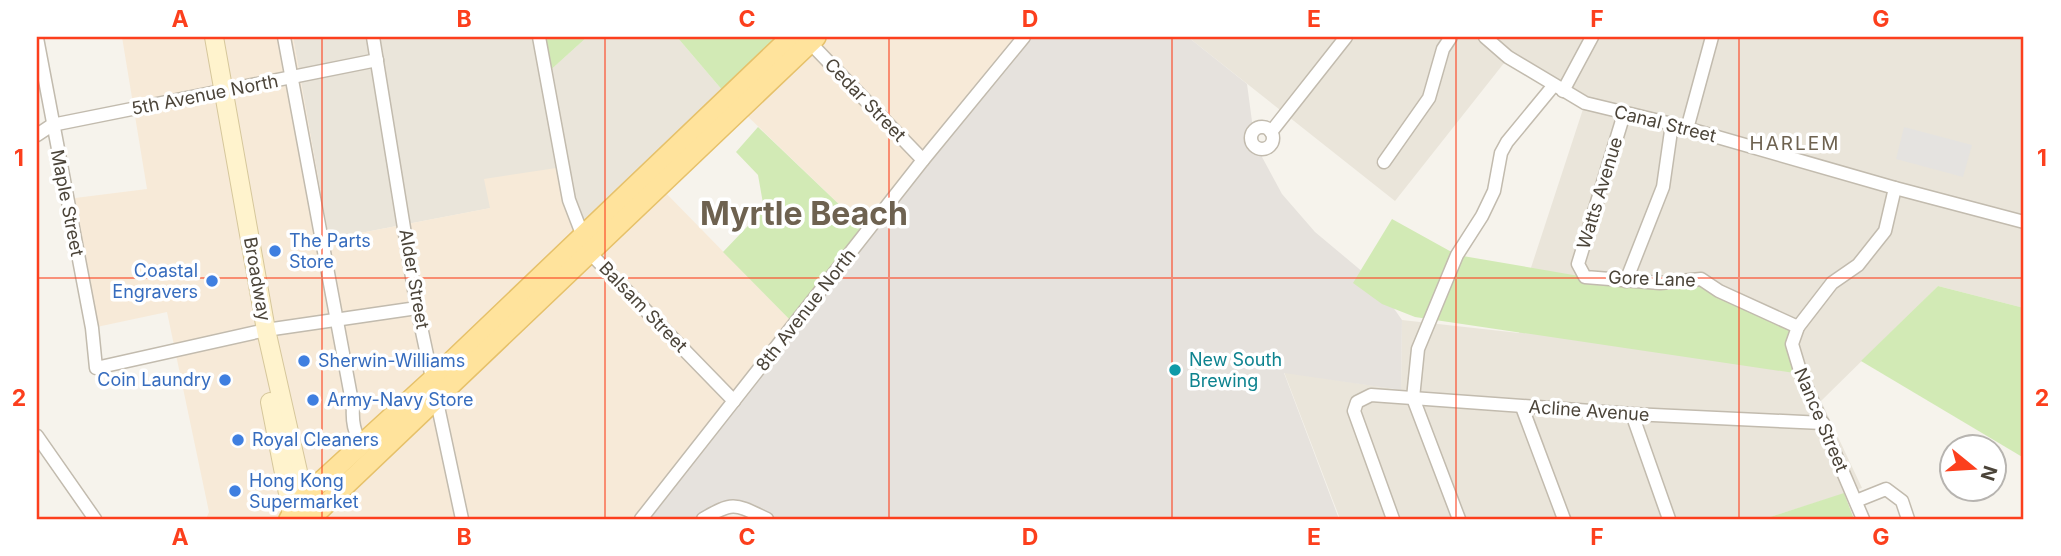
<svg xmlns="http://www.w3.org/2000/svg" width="2061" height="556" font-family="Inter,sans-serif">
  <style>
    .residential { fill: #eae5da }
    .commercial { fill: #f7ead8 }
    .industrial { fill: #e6e2dd }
    .green { fill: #d2eab5 }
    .parking { fill: #e5e3e0 }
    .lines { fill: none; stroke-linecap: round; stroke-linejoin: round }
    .street-casing { stroke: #c2bbae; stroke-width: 15 }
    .secondary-casing { stroke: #d6c79b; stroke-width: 20 }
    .primary-casing { stroke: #e6c16a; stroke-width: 22 }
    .street { stroke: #fff; stroke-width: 12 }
    .secondary { stroke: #fff3cd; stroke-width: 18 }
    .primary { stroke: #ffe39c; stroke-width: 19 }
    .grid { fill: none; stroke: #fc3f1d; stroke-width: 2; stroke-opacity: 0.55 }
    .shop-dot { fill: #3f7fe0; stroke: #fff; stroke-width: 2.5 }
    .culture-dot { fill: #0f9aa8; stroke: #fff; stroke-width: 2.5 }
    .labels { text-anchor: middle; stroke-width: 7; stroke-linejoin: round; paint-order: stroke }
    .street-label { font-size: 18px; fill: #4b4439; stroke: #fff }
    .shop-label { font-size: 18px; fill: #366cbe; stroke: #fff; text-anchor: start }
    .culture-label { font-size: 18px; fill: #0d838f; stroke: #fff; text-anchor: start }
    .neighbourhood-label { font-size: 19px; letter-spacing: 2px; fill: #6e6250; stroke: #fff }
    .town-label { font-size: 32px; font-weight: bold; fill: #6e6250; stroke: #fff }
    .neatline { fill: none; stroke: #fc3f1d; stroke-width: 2.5 }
    .grid-label { font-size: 23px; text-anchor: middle; font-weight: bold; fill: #fc3f1d }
  </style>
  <rect width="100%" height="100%" fill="#f6f3ec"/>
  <g class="residential">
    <polygon points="293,37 539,37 546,74 587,37 677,37 729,98 589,252 485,179 491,208 329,239"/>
    <polygon points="1188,37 2024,37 2024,308 1938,286 1821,401 1862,488 1764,519 1340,519 1284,372 1401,390 1402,320 1519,333 1526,283 1585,103 1508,58 1395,201"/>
  </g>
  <g class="commercial">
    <polygon points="122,37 293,37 329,239 490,208 484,179 563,167 589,252 660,187 795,325 641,519 206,519 209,512 167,312 92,328 67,199 147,189"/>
    <polygon points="810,37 1024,37 869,233 741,110"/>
  </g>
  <polygon class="industrial" points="1024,37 1188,37 1247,84 1255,144 1282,194 1315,232 1376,283 1402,320 1401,390 1284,373 1339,519 767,519 742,507 703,519 641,519"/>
  <g class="green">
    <polygon points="539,37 587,37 545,75"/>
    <polygon points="677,37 791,37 729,98"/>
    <polygon points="758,127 869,233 795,325 723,252 764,209 758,175 736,152"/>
    <polygon points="1392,219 1457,255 1585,277 1701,279 1798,327 1793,354 1801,374 1415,317 1382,304 1353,283"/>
    <polygon points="1938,286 2024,308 2024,458 1861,361"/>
    <polygon points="1844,493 1854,519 1764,519"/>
  </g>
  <polygon class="parking" points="1904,127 1972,145 1963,177 1896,159"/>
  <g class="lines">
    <defs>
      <g id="street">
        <path d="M284 37 353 407C352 422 354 432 362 445"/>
        <polyline points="373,37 417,308 462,519"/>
        <polyline points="539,37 569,200 589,252 734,401"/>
        <polyline points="810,37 817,50 923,160"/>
        <polyline points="1485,37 1508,57 1585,103 1672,124 1895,188 2024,222"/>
        <polyline points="37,38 92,328 96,368 266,330 417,308"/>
        <polyline points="1563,91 1592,37"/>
        <polyline points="1624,114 1578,264 1585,277 1660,283 1701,279 1719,291 1798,327"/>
        <circle cx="1262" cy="138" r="11"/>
        <polyline points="1687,129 1712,37"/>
        <polyline points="1271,132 1346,37"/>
        <polyline points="37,135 52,125 377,60"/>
        <polyline points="1384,162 1429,98 1443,49 1451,37"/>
        <polyline points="1626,281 1663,187 1672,124"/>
        <polyline points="1522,407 1564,519"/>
        <polyline points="1632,414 1669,519"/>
        <polyline points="37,436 95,519"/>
        <polyline points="1856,501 1886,489 1902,501 1908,519"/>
        <polyline points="641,519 923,160 1024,37"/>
        <path d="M703 519C734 501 735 504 767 519"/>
        <polyline points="1393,519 1354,411 1357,402 1371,395 1632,414 1823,423"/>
        <polyline points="1459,519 1413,398 1418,349 1457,255 1482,216 1494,191 1501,153 1507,142 1554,85"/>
        <polyline points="1863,519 1801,374 1792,344 1798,327 1832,283 1858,265 1885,231 1895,188"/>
      </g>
      <g id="secondary">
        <polyline points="214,37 266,330 306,507"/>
        <polyline points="270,402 293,519"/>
      </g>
      <g id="primary">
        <polyline points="289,519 304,497 434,378 791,37"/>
        <polyline points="310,519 816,37"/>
      </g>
    </defs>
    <use href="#street" class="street-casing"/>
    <use href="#secondary" class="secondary-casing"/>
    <use href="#primary" class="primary-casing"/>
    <use href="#street" class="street"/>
    <use href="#secondary" class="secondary"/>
    <use href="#primary" class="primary"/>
  </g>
  <path class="grid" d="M322 37V519M605 37V519M889 37V519M1172 37V519M1456 37V519M1739 37V519M37 278H2024"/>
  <g class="shop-dot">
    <circle cx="275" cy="251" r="7"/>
    <circle cx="212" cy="281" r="7"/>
    <circle cx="304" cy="361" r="7"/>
    <circle cx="225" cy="380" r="7"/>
    <circle cx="313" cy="400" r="7"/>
    <circle cx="238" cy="440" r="7"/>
    <circle cx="235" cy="491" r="7"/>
  </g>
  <circle class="culture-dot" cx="1175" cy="370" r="7"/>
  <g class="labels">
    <g class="street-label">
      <text transform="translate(205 95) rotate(-11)" y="6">5th Avenue North</text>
      <text transform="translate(865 100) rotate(46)" y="6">Cedar Street</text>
      <text transform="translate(1665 124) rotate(14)" y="6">Canal Street</text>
      <text transform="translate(1600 193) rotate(-73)" y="6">Watts Avenue</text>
      <text transform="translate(67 203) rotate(79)" y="6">Maple Street</text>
      <text transform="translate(257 279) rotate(80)" y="6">Broadway</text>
      <text transform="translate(414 279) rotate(80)" y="6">Alder Street</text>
      <text transform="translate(1652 279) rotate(2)" y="6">Gore Lane</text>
      <text transform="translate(643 307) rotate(46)" y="6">Balsam Street</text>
      <text transform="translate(806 310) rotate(-52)" y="6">8th Avenue North</text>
      <text transform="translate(1589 411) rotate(4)" y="6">Acline Avenue</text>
      <text transform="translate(1821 420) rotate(67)" y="6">Nance Street</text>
    </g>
    <g class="shop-label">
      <text x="289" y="247">The Parts<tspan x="289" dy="21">Store</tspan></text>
      <text x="198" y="277" text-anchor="end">Coastal<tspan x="198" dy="21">Engravers</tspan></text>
      <text x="318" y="367">Sherwin-Williams</text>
      <text x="211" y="386" text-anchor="end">Coin Laundry</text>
      <text x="327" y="406">Army-Navy Store</text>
      <text x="252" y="446">Royal Cleaners</text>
      <text x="249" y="487">Hong Kong<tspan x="249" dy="21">Supermarket</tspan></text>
    </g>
    <g class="culture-label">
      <text x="1189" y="366">New South<tspan x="1189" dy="21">Brewing</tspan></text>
    </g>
    <g class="neighbourhood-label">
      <text x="1795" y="150">HARLEM</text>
    </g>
    <g class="town-label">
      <text x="804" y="225">Myrtle Beach</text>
    </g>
  </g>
  <rect width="2061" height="556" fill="none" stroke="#ffffff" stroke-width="77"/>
  <g transform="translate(1973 468) rotate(108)"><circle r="33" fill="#ffffff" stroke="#b7b4b0" stroke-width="2"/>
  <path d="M0-5L12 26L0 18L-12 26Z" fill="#fc3f1d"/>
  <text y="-10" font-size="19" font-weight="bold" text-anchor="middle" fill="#4b4439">N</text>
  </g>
  <rect x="38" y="38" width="1984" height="480" class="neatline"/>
  <g class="grid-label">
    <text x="180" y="27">A</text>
    <text x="464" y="27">B</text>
    <text x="747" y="27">C</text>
    <text x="1030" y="27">D</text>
    <text x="1314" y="27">E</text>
    <text x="1597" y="27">F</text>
    <text x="1881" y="27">G</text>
    <text x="19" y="166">1</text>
    <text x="2042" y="166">1</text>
    <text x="19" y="406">2</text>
    <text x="2042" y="406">2</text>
    <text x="180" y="545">A</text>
    <text x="464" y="545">B</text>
    <text x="747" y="545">C</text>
    <text x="1030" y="545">D</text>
    <text x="1314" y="545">E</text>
    <text x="1597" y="545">F</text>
    <text x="1881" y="545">G</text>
  </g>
</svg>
